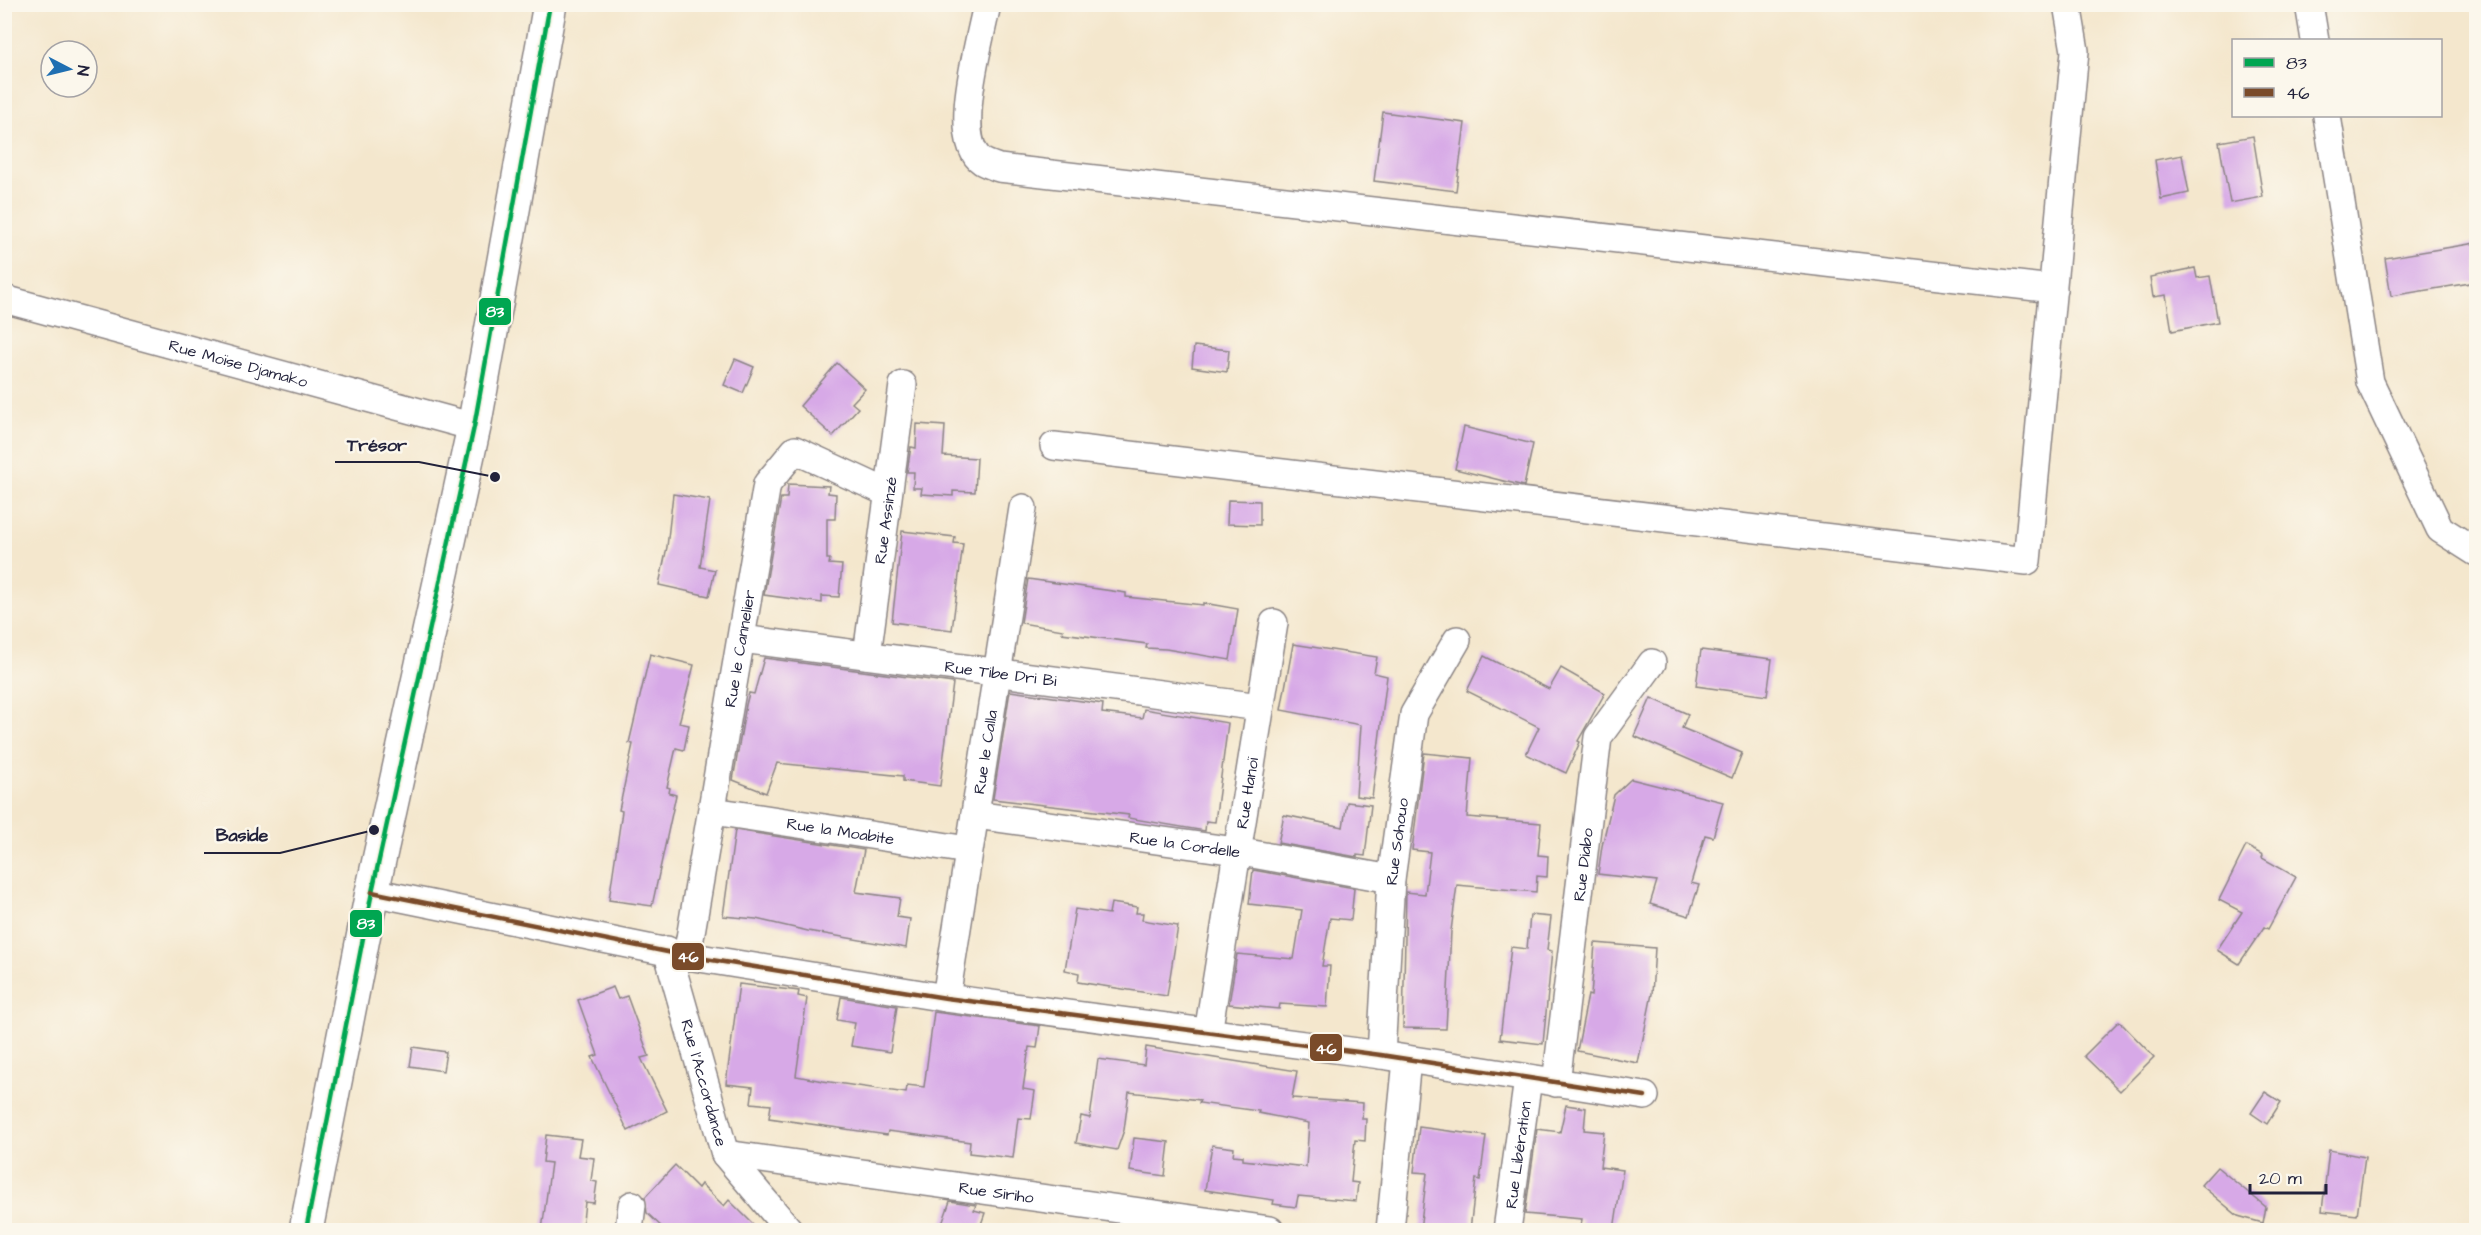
<svg xmlns="http://www.w3.org/2000/svg" width="2481" height="1235" font-family="'Architects Daughter',sans-serif">
  <style>
    .building { fill: #d7a9e7 }
    .lines { fill: none; stroke-linecap: round; stroke-linejoin: round }
    .minor-casing { stroke: #8b8484; stroke-width: 30 }
    .tertiary-casing { stroke: #8b8484; stroke-width: 36 }
    .minor { stroke: #fff; stroke-width: 27 }
    .tertiary { stroke: #fff; stroke-width: 33 }
    .bus-1-casing { stroke: #fbf7ec; stroke-width: 9 }
    .bus-2-casing { stroke: #fbf7ec; stroke-width: 9 }
    .bus-1 { stroke: #00a651; stroke-width: 4.5 }
    .bus-2 { stroke: #7a4b2a; stroke-width: 4.5 }
    .labels { text-anchor: middle; stroke-width: 5; stroke-linejoin: round; paint-order: stroke }
    .street-label { font-size: 16px; fill: #22223b; stroke: #fbf7ec }
    .leader { fill: none; stroke: #22223b; stroke-width: 2 }
    .callout-dot { fill: #22223b; stroke: #fbf7ec; stroke-width: 2 }
    .callout-label { font-size: 18px; text-anchor: middle; font-weight: bold; fill: #22223b; stroke: #fbf7ec; stroke-width: 5; stroke-linejoin: round; paint-order: stroke }
    .line-badge { stroke: #fbf7ec; stroke-width: 2 }
    .badge-label { font-size: 16px; text-anchor: middle; font-weight: bold; fill: #fff }
  </style>
  <rect width="100%" height="100%" fill="#fbf7ec"/>
  <filter id="ink" filterUnits="userSpaceOnUse"><feTurbulence type="fractalNoise" baseFrequency=".0167" numOctaves="2"/><feDisplacementMap in="SourceGraphic" scale="12" xChannelSelector="R" yChannelSelector="G"/><feConvolveMatrix kernelMatrix="1 2 1 2 8 2 1 2 1" color-interpolation-filters="sRGB"/></filter>
  <filter id="wash" filterUnits="userSpaceOnUse"><feTurbulence type="fractalNoise" baseFrequency=".008" numOctaves="4" result="noise"/><feDisplacementMap in="SourceGraphic" scale="24" xChannelSelector="R" yChannelSelector="G"/><feGaussianBlur stdDeviation="1.35" result="paint"/><feColorMatrix in="noise" values="0 0 0 0 0 0 0 0 0 0 0 0 0 0 0 0 0 1.4 0 .05"/><feComposite in="paint" operator="in"/></filter>
  <g filter="url(#wash)">
    <rect width="100%" height="100%" fill="#f4e7cd"/>
    <g id="blocks">
      <g class="building">
        <polygon points="1383,112 1465,123 1456,191 1374,181"/>
        <polygon points="2253,136 2263,197 2230,203 2219,142"/>
        <polygon points="2182,155 2189,193 2161,199 2155,160"/>
        <polygon points="2476,243 2476,282 2391,296 2385,258"/>
        <polygon points="2195,268 2197,278 2210,276 2218,322 2172,331 2166,295 2153,297 2150,277"/>
        <polygon points="1194,346 1229,350 1227,372 1192,367"/>
        <polygon points="735,359 754,367 743,393 724,385"/>
        <polygon points="837,363 865,389 852,403 858,408 833,436 800,406"/>
        <polygon points="917,424 945,426 943,456 977,458 975,492 953,491 953,496 921,494 922,488 913,488 914,472 907,472 911,447 916,448"/>
        <polygon points="1464,427 1533,444 1524,486 1455,469"/>
        <polygon points="788,484 829,486 828,493 836,494 835,519 827,519 827,559 830,559 829,564 842,565 839,597 822,596 822,603 764,595 781,498 787,498"/>
        <polygon points="673,494 710,500 700,567 715,570 709,596 659,585 667,547"/>
        <polygon points="1228,500 1260,501 1260,525 1227,524"/>
        <polygon points="902,531 955,537 954,543 963,544 952,630 892,622"/>
        <polygon points="1028,579 1126,593 1126,597 1203,605 1203,603 1238,609 1230,660 1166,649 1146,648 1147,644 1062,633 1063,630 1021,623"/>
        <polygon points="1293,644 1377,657 1374,673 1387,676 1372,798 1356,796 1361,725 1281,710"/>
        <polygon points="1701,650 1772,659 1767,696 1696,686"/>
        <polygon points="650,654 694,665 679,723 689,725 684,750 676,748 667,787 670,788 669,793 676,795 652,906 609,900 622,811 619,810 633,744 629,743"/>
        <polygon points="1484,656 1549,689 1561,668 1605,693 1578,741 1580,742 1566,773 1526,754 1539,727 1467,691"/>
        <polygon points="764,658 953,683 940,786 903,781 903,776 777,763 766,793 733,780 746,705 749,693 754,694"/>
        <polygon points="1010,691 1103,704 1102,713 1142,718 1144,709 1228,723 1215,822 1206,821 1205,831 1128,818 1129,815 993,799"/>
        <polygon points="1651,698 1688,714 1682,728 1742,753 1732,778 1634,736"/>
        <polygon points="1424,753 1472,758 1467,817 1541,823 1538,855 1548,856 1547,877 1537,876 1536,892 1457,885 1451,931 1446,1029 1403,1028 1406,892 1425,894 1430,852 1412,850"/>
        <polygon points="1631,779 1723,802 1713,837 1705,835 1691,883 1699,885 1689,916 1650,904 1657,881 1598,874 1602,846 1614,795"/>
        <polygon points="1347,802 1371,805 1365,856 1357,855 1357,857 1278,843 1284,815 1343,827"/>
        <polygon points="735,830 864,850 856,892 900,898 897,917 910,919 906,948 808,931 756,919 723,916"/>
        <polygon points="2246,846 2263,855 2262,858 2296,877 2268,929 2264,927 2239,964 2217,950 2242,912 2219,900"/>
        <polygon points="1253,870 1354,888 1351,920 1330,918 1322,966 1330,966 1327,1007 1280,1004 1279,1009 1229,1004 1237,954 1294,959 1302,910 1249,904"/>
        <polygon points="1111,903 1137,907 1136,913 1143,913 1142,920 1178,926 1167,996 1078,982 1079,973 1065,970 1075,909 1109,914"/>
        <polygon points="1530,915 1551,917 1547,950 1552,951 1543,1044 1500,1039 1511,947 1527,949"/>
        <polygon points="1595,943 1655,948 1652,994 1638,1063 1577,1051 1588,995 1591,996"/>
        <polygon points="739,984 799,991 798,996 807,998 796,1076 823,1081 906,1093 907,1085 924,1087 934,1012 1040,1026 1037,1048 1029,1047 1023,1089 1035,1091 1031,1119 1018,1118 1013,1158 969,1153 970,1142 888,1131 887,1135 769,1118 771,1105 751,1103 753,1087 726,1084"/>
        <polygon points="613,987 618,999 627,996 649,1056 641,1058 667,1111 628,1131 592,1057 598,1055 578,1000"/>
        <polygon points="841,997 897,1006 890,1052 851,1046 855,1023 837,1020"/>
        <polygon points="2119,1021 2154,1057 2120,1091 2084,1056"/>
        <polygon points="413,1047 446,1052 443,1071 410,1066"/>
        <polygon points="1146,1047 1297,1071 1292,1098 1363,1103 1362,1119 1366,1119 1365,1141 1355,1140 1351,1182 1358,1183 1356,1201 1298,1196 1296,1207 1273,1204 1274,1200 1205,1190 1212,1145 1234,1148 1233,1155 1243,1156 1243,1160 1306,1167 1309,1123 1258,1113 1259,1111 1199,1103 1200,1100 1129,1092 1124,1130 1117,1150 1076,1143 1081,1116 1090,1118 1098,1059 1144,1065"/>
        <polygon points="2265,1092 2281,1102 2267,1124 2251,1113"/>
        <polygon points="1566,1105 1586,1108 1584,1130 1604,1132 1600,1167 1623,1170 1614,1230 1581,1225 1582,1219 1525,1214 1537,1129 1560,1132"/>
        <polygon points="1419,1127 1486,1136 1480,1180 1476,1179 1470,1230 1420,1230 1427,1173 1414,1172"/>
        <polygon points="546,1135 581,1139 578,1156 594,1158 591,1181 597,1182 594,1203 585,1202 582,1230 542,1230 551,1163 543,1162"/>
        <polygon points="1134,1138 1169,1142 1165,1176 1130,1171"/>
        <polygon points="2329,1150 2365,1157 2357,1215 2322,1211"/>
        <polygon points="675,1165 698,1188 701,1184 724,1206 729,1200 759,1230 665,1230 647,1213 645,1197"/>
        <polygon points="2217,1167 2266,1207 2263,1223 2238,1216 2201,1185"/>
        <polygon points="950,1201 976,1205 974,1210 985,1213 979,1230 940,1230"/>
      </g>
    </g>
  </g>
  <g filter="url(#ink)">
    <use href="#blocks" fill-opacity="0" stroke="#8b8484" stroke-width="1.5"/>
    <g class="lines">
      <defs>
        <g id="minor">
          <path d="M987 4C981 38 950 139 982 161 986 164 994 166 999 168L2053 289"/>
          <polyline points="2309,4 2315,40"/>
          <polyline points="2327,116 2370,382 2440,529 2476,552"/>
          <path id="s1" d="M4 299 474 427"/>
          <polyline points="1054,446 2027,561 2075,51 2067,4"/>
          <path id="s2" d="M742 639 1260 707"/>
          <path id="s3" d="M867 655 903 385"/>
          <path id="s4" d="M713 811 968 850"/>
          <path id="s5" d="M975 815 1236 851 1391 879"/>
          <polyline points="372,892 687,956 946,998 1381,1055 1645,1096"/>
          <path id="s6" d="M667 950 725 1154 789 1230"/>
          <path id="s7" d="M687 956 767 484 795 450 888 493"/>
          <path id="s8" d="M946 998 1023 508"/>
          <path id="s9" d="M1208 1033 1274 623"/>
          <path id="s10" d="M1381 1055 1391 879 1414 714 1457 640"/>
          <path id="s11" d="M1556 1083 1598 737 1652 663"/>
          <path id="s12" d="M725 1154 1270 1230"/>
          <polyline points="629,1230 632,1205"/>
          <polyline points="1390,1230 1407,1060"/>
          <path id="s13" d="M1507 1230 1528 1079"/>
        </g>
        <polyline id="tertiary" points="306,1230 372,892 474,427 550,4"/>
      </defs>
      <use href="#minor" class="minor-casing"/>
      <use href="#tertiary" class="tertiary-casing"/>
      <use href="#minor" class="minor"/>
      <use href="#tertiary" class="tertiary"/>
      <defs>
        <polyline id="bus-1" points="306,1230 372,892 474,427 550,4"/>
        <polyline id="bus-2" points="372,892 687,956 946,998 1381,1055 1645,1096"/>
      </defs>
      <use href="#bus-1" class="bus-1-casing"/>
      <use href="#bus-2" class="bus-2-casing"/>
      <use href="#bus-1" class="bus-1"/>
      <use href="#bus-2" class="bus-2"/>
    </g>
  </g>
  <g class="labels">
    <g class="street-label">
      <text dy="6" stroke="none"><textPath href="#s1" startOffset="243">Rue Moïse Djamako</textPath></text>
      <text dy="6" stroke="none"><textPath href="#s3" startOffset="136">Rue Assinzé</textPath></text>
      <text dy="6" stroke="none"><textPath href="#s7" startOffset="312">Rue le Cannelier</textPath></text>
      <text dy="6" stroke="none"><textPath href="#s2" startOffset="261">Rue Tibe Dri Bi</textPath></text>
      <text dy="6" stroke="none"><textPath href="#s8" startOffset="249">Rue le Calla</textPath></text>
      <text dy="6" stroke="none"><textPath href="#s9" startOffset="243">Rue Hanoï</textPath></text>
      <text dy="6" stroke="none"><textPath href="#s4" startOffset="129">Rue la Moabite</textPath></text>
      <text dy="6" stroke="none"><textPath href="#s10" startOffset="214">Rue Sohouo</textPath></text>
      <text dy="6" stroke="none"><textPath href="#s5" startOffset="212">Rue la Cordelle</textPath></text>
      <text dy="6" stroke="none"><textPath href="#s11" startOffset="220">Rue Diabo</textPath></text>
      <text dy="6" stroke="none"><textPath href="#s6" startOffset="138">Rue l'Accordance</textPath></text>
      <text dy="6" stroke="none"><textPath href="#s13" startOffset="76">Rue Libération</textPath></text>
      <text dy="6" stroke="none"><textPath href="#s12" startOffset="274">Rue Siriho</textPath></text>
    </g>
  </g>
  <path class="leader" d="M495 477L419 462H335M374 830L280 853H204"/>
  <g class="callout-dot">
    <circle cx="495" cy="477" r="6"/>
    <circle cx="374" cy="830" r="6"/>
  </g>
  <g class="callout-label">
    <text x="377" y="451">Trésor</text>
    <text x="242" y="841">Baside</text>
  </g>
  <g class="line-badge">
    <rect x="478" y="297" width="34" height="29" rx="6" fill="#00a651"/>
    <rect x="349" y="909" width="34" height="29" rx="6" fill="#00a651"/>
    <rect x="671" y="942" width="34" height="29" rx="6" fill="#7a4b2a"/>
    <rect x="1309" y="1033" width="34" height="29" rx="6" fill="#7a4b2a"/>
  </g>
  <g class="badge-label">
    <text x="495" y="317">83</text>
    <text x="366" y="929">83</text>
    <text x="688" y="962">46</text>
    <text x="1326" y="1054">46</text>
  </g>
  <rect width="2481" height="1235" fill="none" stroke="#fbf7ec" stroke-width="24"/>
  <rect x="2232" y="39" width="210" height="78" fill="#fbf7ec" stroke="#a4a2a5" stroke-width="1.5"/>
  <rect x="2244" y="58" width="30" height="9" fill="#00a651" stroke="#a4a2a5" stroke-width="1.5"/>
  <text x="2286" y="69" font-size="18" fill="#22223b">83</text>
  <rect x="2244" y="88" width="30" height="9" fill="#7a4b2a" stroke="#a4a2a5" stroke-width="1.5"/>
  <text x="2286" y="99" font-size="18" fill="#22223b">46</text>
  <g transform="translate(69 69) rotate(97)"><circle r="28" fill="#fbf7ec" stroke="#a4a2a5" stroke-width="1.5"/>
  <path d="M0-4.5L10 22L0 15L-10 22Z" fill="#1f6fb2"/>
  <text y="-9" font-size="16" font-weight="bold" text-anchor="middle" fill="#22223b">N</text>
  </g>
  <path d="M2250 1184v9h76v-9" fill="none" stroke="#22223b" stroke-width="3"/>
  <text x="2259" y="1184" font-size="18" fill="#22223b" stroke="#fbf7ec" stroke-width="4.5" paint-order="stroke">20 m</text>
</svg>
